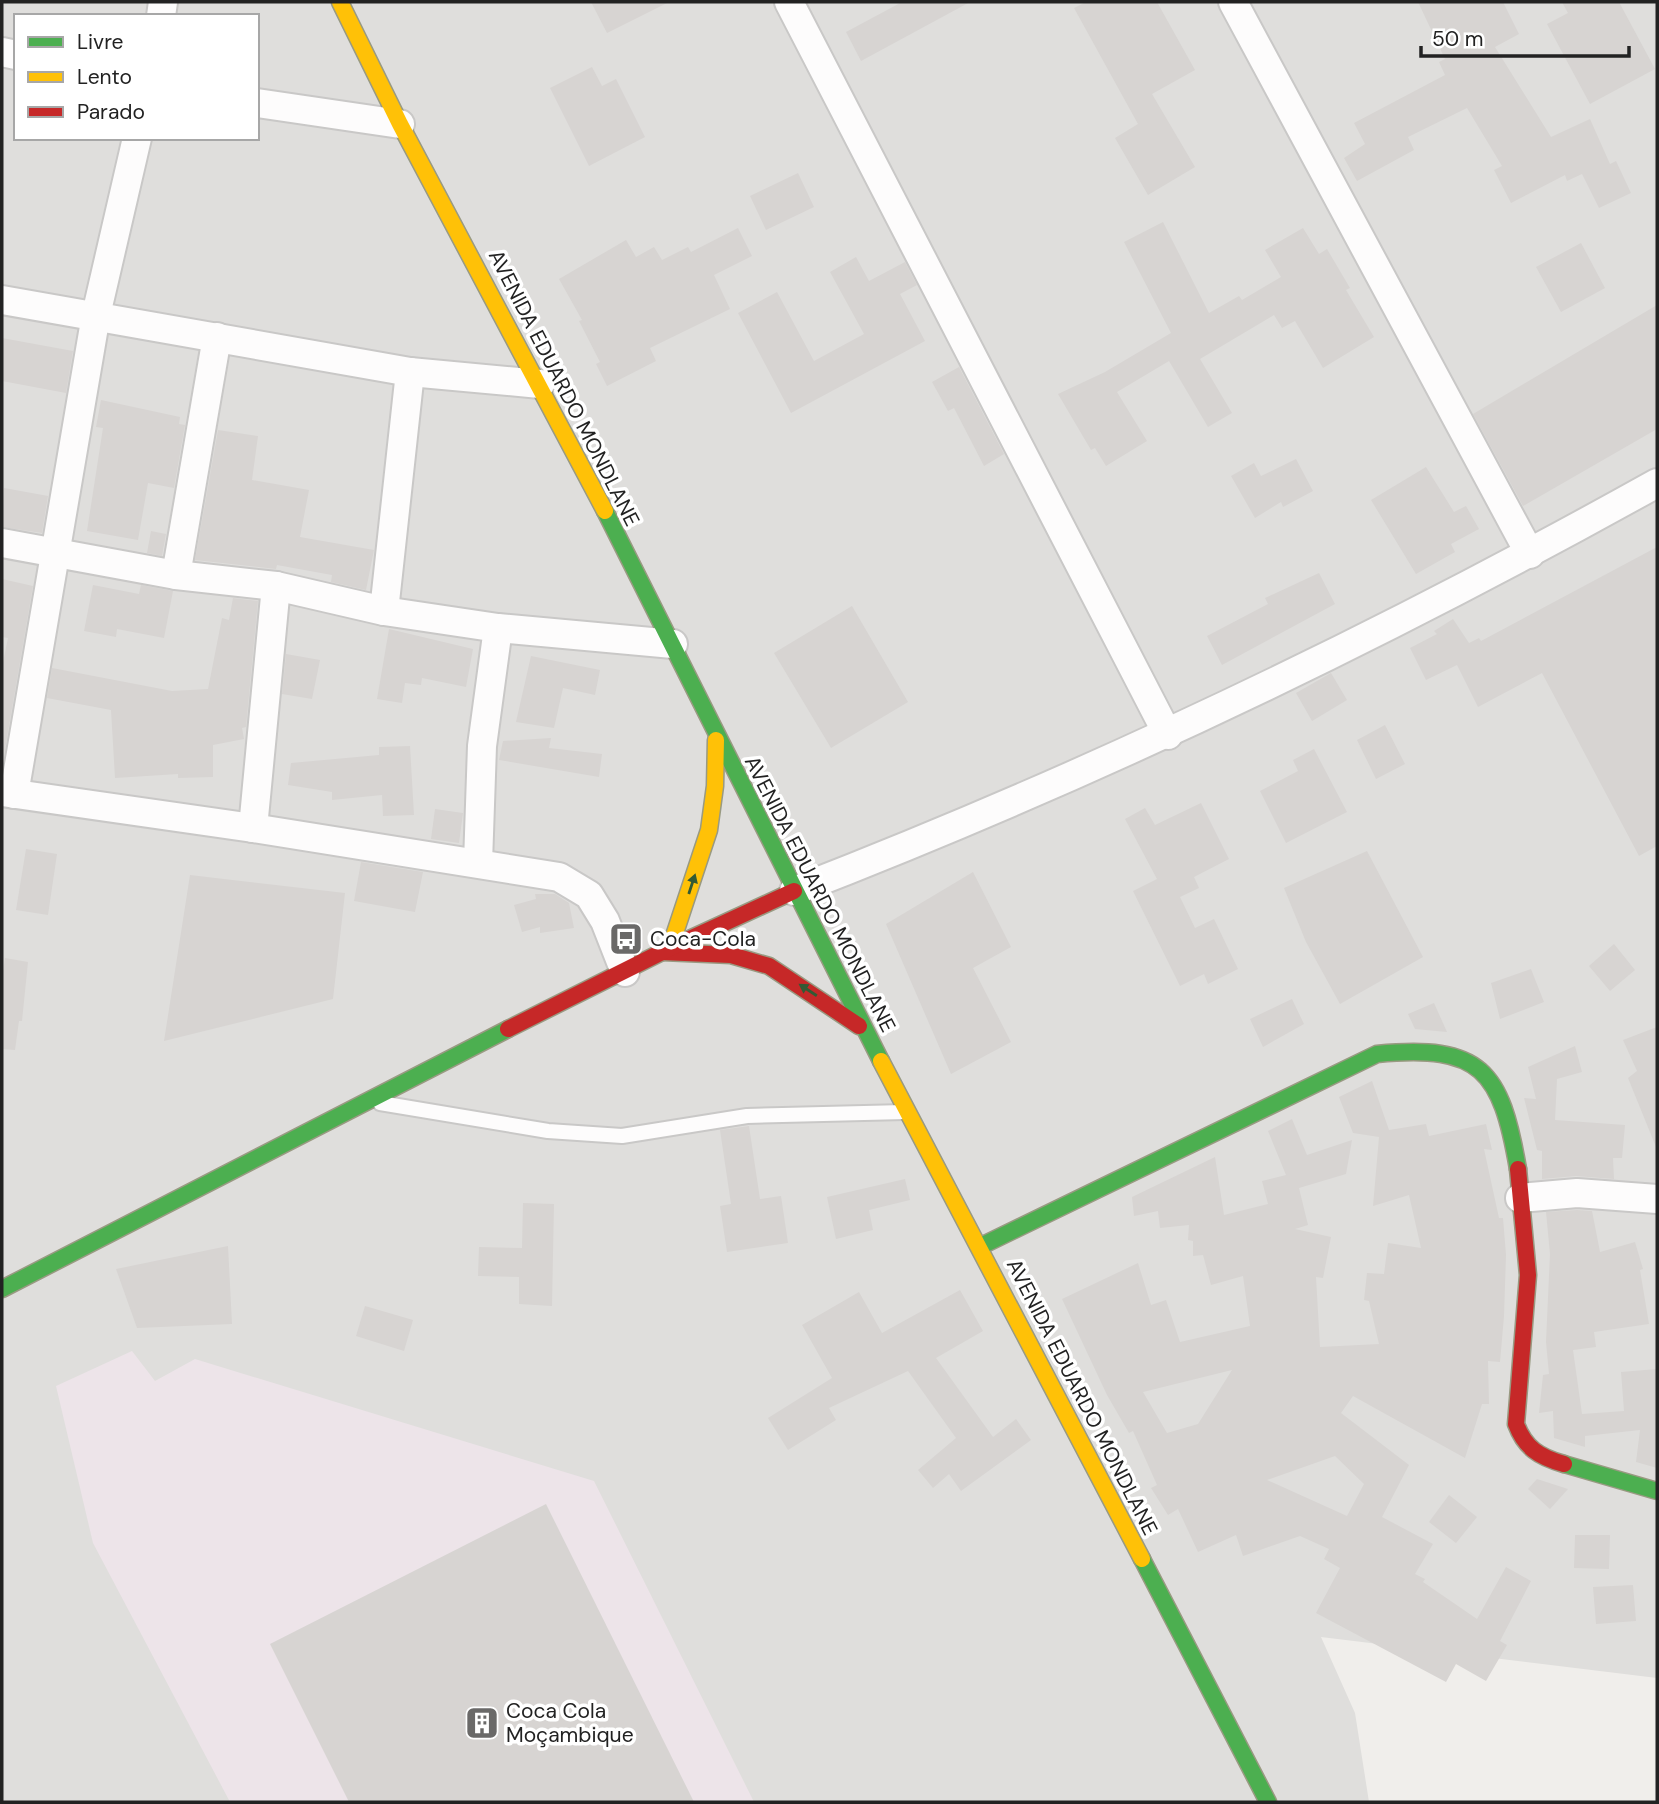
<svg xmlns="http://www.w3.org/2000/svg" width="1659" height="1804" font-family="'DM Sans',sans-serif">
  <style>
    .residential { fill: #dfdedc; fill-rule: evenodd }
    .industrial { fill: #ede4e9 }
    .building { fill: #d7d4d2; fill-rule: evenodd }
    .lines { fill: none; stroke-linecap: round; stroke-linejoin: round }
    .lane-casing { stroke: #c9c8c7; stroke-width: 18 }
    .street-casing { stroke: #c9c8c7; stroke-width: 32 }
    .fast-casing { stroke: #999a82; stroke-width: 19 }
    .slow-casing { stroke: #999a82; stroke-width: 19 }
    .jam-casing { stroke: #999a82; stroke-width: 19 }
    .lane { stroke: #fdfcfc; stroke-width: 14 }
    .street { stroke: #fdfcfc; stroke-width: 28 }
    .fast { stroke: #4caf50; stroke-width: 16 }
    .slow { stroke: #ffc107; stroke-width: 16 }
    .jam { stroke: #c62828; stroke-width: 16 }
    .oneway { fill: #335a34 }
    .labels { text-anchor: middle; stroke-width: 7; stroke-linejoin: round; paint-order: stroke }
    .street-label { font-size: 21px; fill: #222; stroke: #fff }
    .poi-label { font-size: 21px; fill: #222; stroke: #fff; text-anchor: start }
  </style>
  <rect width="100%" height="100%" fill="#f0eeeb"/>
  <path class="residential" d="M2 2H1657V1678L1321 1637 1355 1713 1369 1802H2ZM16 16H257V138H16Z"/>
  <polygon class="industrial" points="132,1351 155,1381 195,1359 594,1481 754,1802 230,1802 93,1543 56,1386"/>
  <g class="building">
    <polygon points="591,2 669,2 607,33"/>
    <polygon points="902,2 970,2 861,61 846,32"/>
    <polygon points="1086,2 1157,2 1195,70 1152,94 1195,167 1148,195 1115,138 1138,124 1074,8"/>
    <polygon points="1418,2 1503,2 1519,34 1495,47 1551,137 1590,119 1610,164 1616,161 1631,193 1599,208 1582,174 1567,181 1565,175 1511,203 1494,170 1502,166 1467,108 1408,137 1414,150 1357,181 1344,158 1365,144 1354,123 1445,75 1439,62 1445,59"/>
    <polygon points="1562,2 1619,2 1655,69 1590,104 1547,24 1568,13"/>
    <polygon points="592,67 602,86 616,79 645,137 589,166 550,88"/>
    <polygon points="798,173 814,207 766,230 750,196"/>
    <polygon points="1163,222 1209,313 1239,296 1242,300 1281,277 1265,250 1303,228 1319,254 1327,249 1350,288 1346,290 1374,337 1323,368 1295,321 1282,328 1274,315 1200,359 1232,413 1208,427 1169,361 1117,392 1147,441 1106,466 1095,448 1091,450 1058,394 1105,372 1171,333 1124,242"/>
    <polygon points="738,228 752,256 714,275 730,309 650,348 656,361 607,386 596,364 600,362 579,321 582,320 559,279 626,240 636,257 654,247 662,260 688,247 691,252"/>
    <polygon points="1581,243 1605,288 1561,312 1536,267"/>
    <polygon points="856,257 869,281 905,262 917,285 900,294 925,341 791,413 738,313 777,292 814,361 864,334 830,272"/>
    <polygon points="1657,305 1657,429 1523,506 1473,414"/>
    <polygon points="2,338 73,351 66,393 2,381"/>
    <polygon points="959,367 1004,454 984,466 954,408 948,411 932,382"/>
    <polygon points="101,400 180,417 179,424 185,425 174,488 148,483 138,540 87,531 103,428 96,427"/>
    <polygon points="218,430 258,436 252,480 309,490 300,537 374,550 366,590 331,582 332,575 277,565 276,569 195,560"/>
    <polygon points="1296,459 1313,491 1283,507 1281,502 1255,518 1231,476 1254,463 1261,476"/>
    <polygon points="1426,467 1454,512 1466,506 1479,529 1451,544 1455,552 1416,574 1371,500"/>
    <polygon points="4,488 48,496 42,533 2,527"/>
    <polygon points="151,531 166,534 162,556 147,553"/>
    <polygon points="1657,547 1657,846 1639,856 1542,673 1478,707 1457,665 1426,680 1410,648 1437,634 1434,631 1453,619 1469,643 1479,638 1481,641"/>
    <polygon points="1319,573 1335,604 1222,665 1207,636 1268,604 1265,598"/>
    <polygon points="2,579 33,586 2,767 2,667 8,638 2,637"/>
    <polygon points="93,585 139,594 141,585 173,591 164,638 117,629 116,637 84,631"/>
    <polygon points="233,598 258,601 246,727 242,728 244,739 213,745 213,777 178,778 178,774 115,778 111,710 47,698 52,668 172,691 208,689 222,618 229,620"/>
    <polygon points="852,606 908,702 831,748 774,653"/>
    <polygon points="389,629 473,649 466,687 422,678 421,685 405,683 402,703 377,699"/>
    <polygon points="286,654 320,660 312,699 282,694"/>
    <polygon points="531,656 600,670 595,695 563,688 554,728 516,722"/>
    <polygon points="1331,673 1347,700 1312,721 1296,693"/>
    <polygon points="1385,725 1405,764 1376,779 1357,740"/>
    <polygon points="551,738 549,748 602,754 599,777 499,760 503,741"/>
    <polygon points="410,746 414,815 383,816 382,795 332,800 332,792 288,785 291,763 379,755 379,747"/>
    <polygon points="1314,749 1347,812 1286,843 1260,791 1298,771 1293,760"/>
    <polygon points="1201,803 1229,859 1194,877 1199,888 1180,897 1195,928 1214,919 1238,969 1208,984 1204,974 1180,986 1133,891 1157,879 1125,819 1145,808 1155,825"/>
    <polygon points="435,809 463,813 459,843 431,839"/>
    <polygon points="26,849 57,854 48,915 16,910"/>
    <polygon points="1367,851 1423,957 1340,1004 1306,942 1284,888"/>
    <polygon points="361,862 423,872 415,912 354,901"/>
    <polygon points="973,872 1011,947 973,968 1011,1042 951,1074 886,924"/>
    <polygon points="190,875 345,893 333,999 164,1041"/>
    <polygon points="535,894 555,894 569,903 574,928 540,933 540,927 522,932 514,905 536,899"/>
    <polygon points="1614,944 1635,970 1610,991 1589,966"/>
    <polygon points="5,958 28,962 22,1021 19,1021 15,1050 2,1049 2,978"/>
    <polygon points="1531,969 1544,1002 1500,1019 1491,983"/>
    <polygon points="1292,999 1304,1024 1263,1047 1250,1019"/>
    <polygon points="1434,1003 1447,1032 1415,1029 1408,1014"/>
    <polygon points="1657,1027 1657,1147 1656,1147 1628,1078 1637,1071 1623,1040"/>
    <polygon points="1575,1046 1582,1072 1557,1079 1555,1120 1625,1125 1622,1158 1613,1158 1614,1179 1576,1176 1542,1179 1542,1151 1537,1150 1524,1098 1536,1099 1528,1067"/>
    <path d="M1372 1081 1389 1130 1426 1124 1429 1136 1486 1124 1492 1150 1484 1149 1499 1218H1503L1506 1255 1504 1316 1500 1362 1488 1361 1489 1404H1482L1465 1458 1353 1396 1341 1413 1409 1465 1382 1517 1433 1544 1415 1574 1425 1579 1423 1582 1477 1619 1506 1567 1531 1581 1500 1641 1507 1645 1486 1681 1456 1664 1446 1682 1316 1613 1340 1568 1324 1559 1329 1549 1300 1536 1243 1556 1236 1535 1198 1552 1178 1509 1168 1515 1151 1488 1157 1485 1133 1431 1129 1433 1107 1395 1062 1299 1138 1263 1151 1305 1166 1300 1180 1342 1250 1326 1243 1276 1211 1285 1203 1255 1193 1256V1241L1188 1240 1189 1225 1160 1228 1158 1211 1134 1216 1132 1197 1215 1157 1224 1215 1268 1204 1262 1181 1286 1175 1268 1131 1292 1119 1307 1155 1352 1140 1346 1174 1299 1188 1308 1225 1295 1229 1331 1237 1323 1278 1316 1277 1320 1347 1379 1344 1369 1301 1364 1300 1367 1273 1384 1274 1388 1243 1421 1248 1409 1195 1373 1206 1379 1137 1353 1133 1339 1097ZM1232 1370 1198 1424 1167 1433 1143 1392ZM1335 1456 1364 1484 1347 1516 1267 1480Z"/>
    <polygon points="749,1126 760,1199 781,1196 788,1243 727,1252 720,1206 731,1204 720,1130"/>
    <polygon points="905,1179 910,1200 869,1210 873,1230 836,1239 827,1197"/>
    <polygon points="523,1203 554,1204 552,1306 519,1304 519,1277 478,1276 479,1247 522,1248"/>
    <polygon points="1577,1210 1592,1211 1600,1252 1635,1242 1643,1269 1640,1270 1649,1324 1594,1332 1596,1347 1573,1350 1582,1414 1624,1411 1621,1372 1657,1369 1657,1468 1636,1462 1640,1430 1585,1436 1585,1447 1554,1438 1553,1411 1539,1413 1543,1375 1549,1374 1546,1342 1550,1254 1546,1212"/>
    <polygon points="228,1246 232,1324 137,1328 116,1269"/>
    <polygon points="960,1290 983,1331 936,1358 993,1437 1016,1419 1031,1440 961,1491 949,1474 933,1488 918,1470 956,1438 908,1371 829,1408 836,1420 788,1450 768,1418 832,1378 802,1325 859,1292 882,1333"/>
    <polygon points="365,1306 413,1320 404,1351 356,1336"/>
    <polygon points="1537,1479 1568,1489 1550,1509 1528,1489"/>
    <polygon points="1449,1495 1477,1517 1456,1543 1429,1522"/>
    <polygon points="546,1504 694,1802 349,1802 270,1644"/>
    <polygon points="1575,1535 1610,1535 1609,1569 1574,1568"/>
    <polygon points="1633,1585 1636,1621 1596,1624 1593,1587"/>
  </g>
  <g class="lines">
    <defs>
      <polyline id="lane" points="380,1103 548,1131 622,1136 747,1116 905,1112"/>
      <g id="street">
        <polyline points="789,2 1168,735"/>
        <polyline points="1233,2 1530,554"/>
        <polyline points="161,16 163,2"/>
        <polyline points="2,52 16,55"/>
        <polyline points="257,103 400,124"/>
        <polyline points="2,300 410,372 540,384"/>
        <polyline points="2,543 176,575 276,586 384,611 498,628 673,644"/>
        <polyline points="176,575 217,337"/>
        <polyline points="384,611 410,372"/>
        <polyline points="2,792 253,828 559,877 589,895 605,921 625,972"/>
        <polyline points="14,794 96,315 137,138"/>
        <polyline points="253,828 276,586"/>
        <polyline points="478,863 482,746 498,628"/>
        <path d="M794 891C1091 776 1379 638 1657 483"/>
        <polyline points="1520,1198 1577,1193 1657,1199"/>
      </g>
      <g id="fast">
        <polyline points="605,511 881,1061"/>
        <path d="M981 1246 1377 1054C1481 1044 1501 1070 1518 1169"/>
        <polyline points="2,1289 508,1029"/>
        <polyline points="1564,1464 1657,1491"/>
        <polyline points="1142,1559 1268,1802"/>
      </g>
      <g id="slow">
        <polyline points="340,2 400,124 605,511"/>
        <polyline points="670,948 709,830 715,786 716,740"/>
        <polyline points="881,1061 1142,1559"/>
      </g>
      <g id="jam">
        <polyline points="662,952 731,955 769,966 859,1026"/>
        <polyline points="508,1029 670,948 794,891"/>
        <path d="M1518 1169 1528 1275 1516 1424C1525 1448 1539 1457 1564 1464"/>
      </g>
    </defs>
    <use href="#lane" class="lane-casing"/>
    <use href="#street" class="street-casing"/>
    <use href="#fast" class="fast-casing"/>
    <use href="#slow" class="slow-casing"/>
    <use href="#jam" class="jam-casing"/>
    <use href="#lane" class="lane"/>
    <use href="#street" class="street"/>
    <use href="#fast" class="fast"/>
    <use href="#slow" class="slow"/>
    <use href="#jam" class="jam"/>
  </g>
  <defs><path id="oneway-solid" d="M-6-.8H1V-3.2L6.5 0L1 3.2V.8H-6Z" transform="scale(1.75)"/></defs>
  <g class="oneway">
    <use href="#oneway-solid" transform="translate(692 884) rotate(-72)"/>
    <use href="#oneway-solid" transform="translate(808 990) rotate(-147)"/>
  </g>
  <defs>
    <symbol id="bus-square" viewBox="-11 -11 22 22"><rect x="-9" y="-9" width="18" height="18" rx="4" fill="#6a6968" stroke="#fff"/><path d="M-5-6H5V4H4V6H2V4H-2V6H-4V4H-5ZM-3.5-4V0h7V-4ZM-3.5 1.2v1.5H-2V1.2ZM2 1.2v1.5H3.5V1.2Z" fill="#fff"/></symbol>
    <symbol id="building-square" viewBox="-11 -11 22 22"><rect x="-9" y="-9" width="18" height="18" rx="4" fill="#6a6968" stroke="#fff"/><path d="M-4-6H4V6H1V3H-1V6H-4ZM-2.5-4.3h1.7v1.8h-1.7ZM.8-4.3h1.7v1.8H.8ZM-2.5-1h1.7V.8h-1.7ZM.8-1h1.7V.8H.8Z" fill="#fff"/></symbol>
  </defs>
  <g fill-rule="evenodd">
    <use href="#bus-square" x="607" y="920" width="38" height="38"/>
    <use href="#building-square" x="463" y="1704" width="38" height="38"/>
  </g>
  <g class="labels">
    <g class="street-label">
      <text transform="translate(564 388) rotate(63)" y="7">AVENIDA EDUARDO MONDLANE</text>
      <text transform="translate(820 894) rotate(63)" y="7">AVENIDA EDUARDO MONDLANE</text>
      <text transform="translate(1082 1397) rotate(63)" y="7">AVENIDA EDUARDO MONDLANE</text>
    </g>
    <g class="poi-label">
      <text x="650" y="946">Coca-Cola</text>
      <text x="506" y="1718">Coca Cola<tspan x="506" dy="24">Moçambique</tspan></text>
    </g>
  </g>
  <rect width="1659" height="1804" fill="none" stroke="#222222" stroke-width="7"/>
  <rect x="14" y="14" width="245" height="126" fill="#ffffff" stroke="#a7a7a7" stroke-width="2"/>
  <rect x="28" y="37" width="35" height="10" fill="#4caf50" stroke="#a7a7a7" stroke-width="2"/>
  <text x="77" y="49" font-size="21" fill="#222222">Livre</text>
  <rect x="28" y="72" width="35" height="10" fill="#ffc107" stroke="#a7a7a7" stroke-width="2"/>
  <text x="77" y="84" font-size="21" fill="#222222">Lento</text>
  <rect x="28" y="107" width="35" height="10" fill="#c62828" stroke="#a7a7a7" stroke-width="2"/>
  <text x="77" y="119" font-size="21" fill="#222222">Parado</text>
  <path d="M1421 46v10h208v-10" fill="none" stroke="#222222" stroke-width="3.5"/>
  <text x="1432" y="46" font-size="21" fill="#222222" stroke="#ffffff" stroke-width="5" paint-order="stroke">50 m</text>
</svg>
